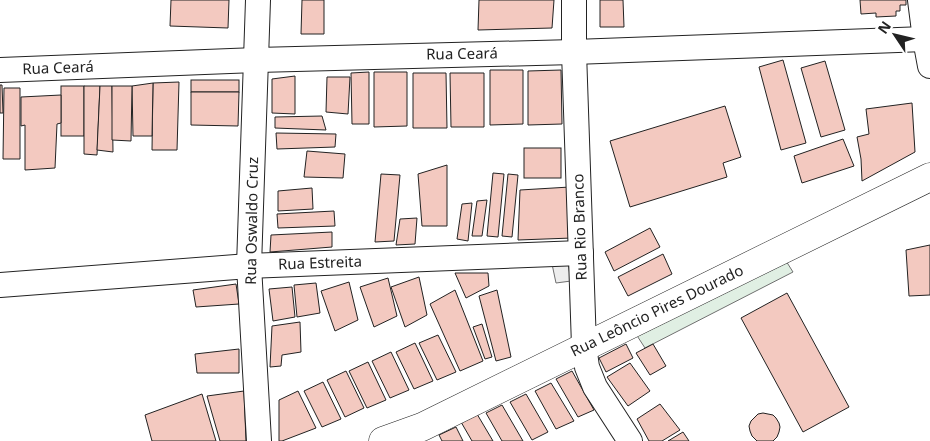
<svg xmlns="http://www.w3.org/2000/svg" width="930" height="441" font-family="'Noto Sans',sans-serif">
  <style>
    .green { fill: #e0efe3; stroke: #6f6f6f }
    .parking { fill: #ededed; stroke: #6f6f6f }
    .building { fill: #f3c9c0; stroke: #222 }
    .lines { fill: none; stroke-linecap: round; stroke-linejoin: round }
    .minor-casing { stroke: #222; stroke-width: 26 }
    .major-casing { stroke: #222; stroke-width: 29 }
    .minor { stroke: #fff; stroke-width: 24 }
    .major { stroke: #fff; stroke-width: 28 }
    .labels { text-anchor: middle; stroke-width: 4; stroke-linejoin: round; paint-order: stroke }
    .street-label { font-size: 15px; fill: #222; stroke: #fff }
  </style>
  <rect width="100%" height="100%" fill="#fff"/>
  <polygon class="green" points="781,253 793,272 645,348 632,328"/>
  <polygon class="parking" points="568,263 571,281 556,283 552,264"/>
  <g class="building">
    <polygon points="171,0 229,0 228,28 170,26"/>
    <polygon points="302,0 324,0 324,34 301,34"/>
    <polygon points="479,0 554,0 552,28 478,30"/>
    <polygon points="600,0 623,0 624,27 600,27"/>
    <polygon points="860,0 906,0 906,5 900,5 900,11 896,11 896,16 876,17 876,13 861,14"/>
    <polygon points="783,60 806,143 781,150 759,67"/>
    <polygon points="825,61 845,130 821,137 801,68"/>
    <polygon points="490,70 523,70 523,124 490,125"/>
    <polygon points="561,70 562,124 528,125 528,71"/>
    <polygon points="369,72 369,124 352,124 351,73"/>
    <polygon points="374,72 407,72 407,126 374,127"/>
    <polygon points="413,73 446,73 447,128 413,128"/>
    <polygon points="450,73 484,73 484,127 451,127"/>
    <polygon points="295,76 295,114 272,113 272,79"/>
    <polygon points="327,77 350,77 348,114 326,112"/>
    <rect x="191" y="80" width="48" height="12"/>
    <polygon points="179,82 177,150 152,150 153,83"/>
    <polygon points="153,83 152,136 133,136 132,86"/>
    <polygon points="0,85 2,85 3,113 0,113"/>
    <rect x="61" y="86" width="23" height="50"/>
    <polygon points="84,86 100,86 97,155 84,154"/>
    <polygon points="100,86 112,86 113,152 97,150"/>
    <polygon points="112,86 132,86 131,141 112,140"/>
    <polygon points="4,88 20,88 20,159 3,159"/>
    <polygon points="191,92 239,92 238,126 191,125"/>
    <polygon points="61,95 61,123 57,124 55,168 25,170 25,125 21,126 21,97"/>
    <polygon points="912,103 915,152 862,181 861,159 857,137 869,134 866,109"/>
    <polygon points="725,106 741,157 723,163 727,177 630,207 610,141"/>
    <polygon points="322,116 326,130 275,128 275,117"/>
    <polygon points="276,133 336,134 335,147 277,149"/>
    <polygon points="843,139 854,166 802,183 794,156"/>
    <rect x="524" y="148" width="37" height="30"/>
    <polygon points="307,151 345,154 343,178 304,177"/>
    <polygon points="447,165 447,226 422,226 418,174"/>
    <polygon points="493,173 504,174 498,237 487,236"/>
    <polygon points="381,174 400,175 394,241 375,242"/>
    <polygon points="508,174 518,175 512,237 502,236"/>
    <polygon points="570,187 572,238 518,240 520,190"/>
    <polygon points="312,188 313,209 278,211 278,191"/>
    <polygon points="487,200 482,236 472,236 477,201"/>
    <polygon points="472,203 468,241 457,239 462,204"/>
    <polygon points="334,211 335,226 278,228 277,214"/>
    <polygon points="417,218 415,244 396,245 400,219"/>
    <polygon points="650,228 660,247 614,271 605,252"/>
    <polygon points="332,232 332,247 270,252 271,235"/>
    <polygon points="930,245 930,295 909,296 906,250"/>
    <polygon points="663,254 672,274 628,296 618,277"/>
    <polygon points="455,273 488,273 489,286 466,298"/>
    <polygon points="419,277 427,315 405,327 391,287"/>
    <polygon points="388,278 397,316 374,327 360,287"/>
    <polygon points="349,282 358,320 335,331 321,291"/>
    <polygon points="316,283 320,313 297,317 294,285"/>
    <polygon points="236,284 239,304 196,307 193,290"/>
    <polygon points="292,287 295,317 273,321 269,289"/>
    <polygon points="455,290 483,361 460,371 430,304"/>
    <polygon points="497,290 511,357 496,361 479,296"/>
    <polygon points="787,293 849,407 803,432 741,318"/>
    <polygon points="300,322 301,352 282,355 281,366 270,367 272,326"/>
    <polygon points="482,324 492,357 485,359 473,327"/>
    <polygon points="438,335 456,372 437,380 419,343"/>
    <polygon points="415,343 433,381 414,389 396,352"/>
    <polygon points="626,344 633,358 606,372 599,358"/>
    <polygon points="653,344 666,366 650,375 636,353"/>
    <polygon points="239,349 239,373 197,373 195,354"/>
    <polygon points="391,352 409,390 390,398 372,361"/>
    <polygon points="368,362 386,400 367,408 349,371"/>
    <polygon points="630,363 650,391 628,406 607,377"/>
    <polygon points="346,371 364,408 345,417 327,380"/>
    <polygon points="572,371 594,410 578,417 556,379"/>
    <polygon points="323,382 341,419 322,427 304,391"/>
    <polygon points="551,383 574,421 556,429 535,391"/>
    <polygon points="244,391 246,441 220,441 207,396"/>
    <polygon points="298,391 316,428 282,441 279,441 279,400"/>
    <polygon points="202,394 216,441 152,441 145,415"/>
    <polygon points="526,394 548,432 532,440 510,402"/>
    <polygon points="660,404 680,430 662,441 649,441 637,419"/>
    <polygon points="502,405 523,441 502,441 486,413"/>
    <polygon points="763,413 773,415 776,418 779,423 780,427 779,432 777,437 773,441 757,441 752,436 750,431 749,426 751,421 758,414"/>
    <polygon points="477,414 493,441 472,441 461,422"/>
    <polygon points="456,427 463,441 442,441 439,435"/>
    <polygon points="683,432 689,441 668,441"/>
  </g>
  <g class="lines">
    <defs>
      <g id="minor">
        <polyline points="258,0 249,266 259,441"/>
        <polyline points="574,0 574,52 584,346 587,367 595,387 630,441"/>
        <polyline points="920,0 925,39 930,66"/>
        <polyline points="0,70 257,60 574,52 925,39"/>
        <polyline points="0,285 249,266 581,253"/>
      </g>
      <polyline id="major" points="383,441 422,427 930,177"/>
    </defs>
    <use href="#minor" class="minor-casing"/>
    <use href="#major" class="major-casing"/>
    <use href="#minor" class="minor"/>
    <use href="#major" class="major"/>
  </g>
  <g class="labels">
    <g class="street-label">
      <text transform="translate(462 54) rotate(-1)" y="5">Rua Ceará</text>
      <text transform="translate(58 68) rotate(-2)" y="5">Rua Ceará</text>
      <text transform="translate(252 221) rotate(-89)" y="5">Rua Oswaldo Cruz</text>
      <text transform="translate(580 227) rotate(-92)" y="5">Rua Rio Branco</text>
      <text transform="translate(320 263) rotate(-2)" y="5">Rua Estreita</text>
      <text transform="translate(657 311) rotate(-26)" y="5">Rua Leôncio Pires Dourado</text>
    </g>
  </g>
  <g transform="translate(895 35) rotate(305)" stroke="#ffffff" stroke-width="4" paint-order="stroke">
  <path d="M0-4L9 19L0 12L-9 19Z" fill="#222222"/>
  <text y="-8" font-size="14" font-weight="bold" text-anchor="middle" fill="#222222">N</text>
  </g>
</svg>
